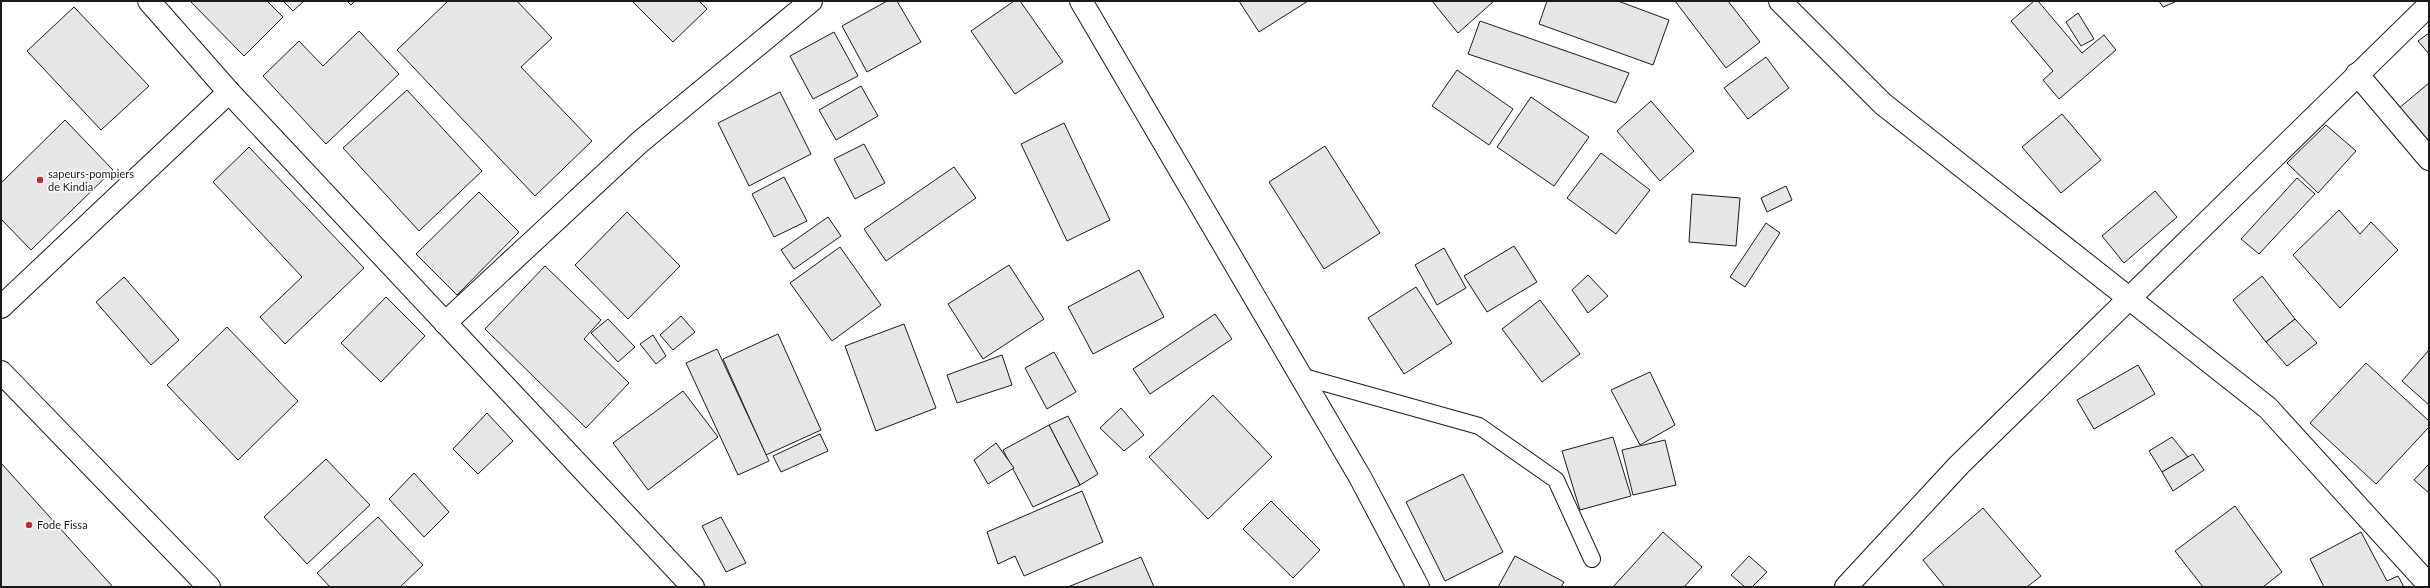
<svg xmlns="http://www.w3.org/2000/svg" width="2430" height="588" font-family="Lato,sans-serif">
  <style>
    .building { fill: #e6e6e6; stroke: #1a1a1a }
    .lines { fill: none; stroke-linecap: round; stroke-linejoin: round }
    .service-casing { stroke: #1a1a1a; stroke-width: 18 }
    .minor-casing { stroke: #1a1a1a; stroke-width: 24 }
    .tertiary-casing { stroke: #1a1a1a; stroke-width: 24 }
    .secondary-casing { stroke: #1a1a1a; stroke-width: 24 }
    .service { stroke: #fff; stroke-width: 16 }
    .minor { stroke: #fff; stroke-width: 22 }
    .tertiary { stroke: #fff; stroke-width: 22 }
    .secondary { stroke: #fff; stroke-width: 22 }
    .poi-dot { fill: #c62828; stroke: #fff; stroke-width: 1.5 }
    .labels { text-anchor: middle; stroke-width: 3; stroke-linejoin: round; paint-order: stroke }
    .poi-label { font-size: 11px; fill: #1a1a1a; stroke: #fff; text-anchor: start }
  </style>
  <rect width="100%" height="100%" fill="#fff"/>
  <g class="building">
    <polygon points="190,1 267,1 283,17 244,56"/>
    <polygon points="283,1 304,1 293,11"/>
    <polygon points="347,1 355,1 351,5"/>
    <polygon points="448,1 517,1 552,38 521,67 592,141 535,196 397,50"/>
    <polygon points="632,1 699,1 707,9 673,42"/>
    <polygon points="887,1 897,1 921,42 867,72 842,26"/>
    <polygon points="1014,1 1020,1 1063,62 1015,94 971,31"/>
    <polygon points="1239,1 1308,1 1259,32"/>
    <polygon points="1432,1 1494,1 1458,33"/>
    <polygon points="1547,1 1618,1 1669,20 1653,65 1539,24"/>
    <polygon points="1675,1 1728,1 1760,42 1726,68"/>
    <polygon points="2034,1 2038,1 2082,53 2104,35 2116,50 2059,99 2043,80 2053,71 2011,21"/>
    <polygon points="2159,1 2174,1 2175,2 2163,7"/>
    <polygon points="74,7 149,86 101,130 27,51"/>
    <polygon points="2078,13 2094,39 2081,46 2066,22"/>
    <polygon points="1480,21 1629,73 1616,103 1468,54"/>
    <polygon points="359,31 399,74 326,144 263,76 299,41 323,66"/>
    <polygon points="834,32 858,76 813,99 790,56"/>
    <polygon points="2429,33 2429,54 2418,41"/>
    <polygon points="1766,57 1789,88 1748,119 1724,88"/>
    <polygon points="1457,70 1513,109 1489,145 1432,106"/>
    <polygon points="2429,83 2429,156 2392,114"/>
    <polygon points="861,86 878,116 836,140 819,110"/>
    <polygon points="407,90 482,171 419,231 343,148"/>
    <polygon points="780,92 811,154 749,186 718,123"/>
    <polygon points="1531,97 1589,137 1554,186 1497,147"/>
    <polygon points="1651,101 1694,151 1660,181 1617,131"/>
    <polygon points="2062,114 2101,160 2061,193 2022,147"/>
    <polygon points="65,120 113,170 31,250 1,219 1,183"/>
    <polygon points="1064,123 1110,220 1067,241 1021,144"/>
    <polygon points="2326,125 2356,151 2318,193 2287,163"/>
    <polygon points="864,144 885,183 855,199 834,159"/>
    <polygon points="1325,146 1380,233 1324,269 1269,182"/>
    <polygon points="249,147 364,268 285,344 260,317 302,277 213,182"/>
    <polygon points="1601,153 1650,190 1616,234 1567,198"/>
    <polygon points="954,167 976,198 886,261 864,229"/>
    <polygon points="784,177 807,221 774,237 752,194"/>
    <polygon points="2297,178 2315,194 2259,254 2241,239"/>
    <polygon points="1786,186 1792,200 1767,212 1761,198"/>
    <polygon points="2155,191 2177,217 2124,263 2102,236"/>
    <polygon points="479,192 519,232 457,295 416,254"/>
    <polygon points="1692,194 1740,198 1736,246 1689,242"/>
    <polygon points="2339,210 2360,234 2371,222 2398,250 2340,308 2293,255"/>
    <polygon points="627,212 680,266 628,319 575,265"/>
    <polygon points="828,217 841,236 794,269 781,250"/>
    <polygon points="1766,223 1780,233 1745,287 1730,277"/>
    <polygon points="1514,246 1537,282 1487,312 1464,276"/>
    <polygon points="840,247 881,305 832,341 790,283"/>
    <polygon points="1444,248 1466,288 1437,305 1415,265"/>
    <polygon points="1009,265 1044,319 983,359 948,304"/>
    <polygon points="545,266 601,320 584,339 629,383 586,428 485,329"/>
    <polygon points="1139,270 1164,317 1093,354 1068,307"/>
    <polygon points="1588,275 1608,296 1588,313 1572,290"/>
    <polygon points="2262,276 2295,319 2266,342 2233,300"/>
    <polygon points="124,277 179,340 151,365 96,302"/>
    <polygon points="1416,287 1452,343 1404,374 1368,318"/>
    <polygon points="386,297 425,336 381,382 341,343"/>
    <polygon points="1540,300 1580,354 1542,382 1502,329"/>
    <polygon points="1215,314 1232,339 1150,394 1133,369"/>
    <polygon points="681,316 695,332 673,350 660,335"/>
    <polygon points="608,319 635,347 618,362 591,333"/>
    <polygon points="2295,319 2317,343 2287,366 2266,342"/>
    <polygon points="904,324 936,408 876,431 845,346"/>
    <polygon points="227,327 298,401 238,460 167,385"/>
    <polygon points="778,334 821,430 766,455 723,359"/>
    <polygon points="653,335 666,356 656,364 640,344"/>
    <polygon points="717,349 769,461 738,475 686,363"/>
    <polygon points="2429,350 2429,405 2402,381"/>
    <polygon points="1054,352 1076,392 1047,409 1025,368"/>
    <polygon points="1002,355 1012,385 957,403 947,375"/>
    <polygon points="2366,363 2429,421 2429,427 2376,484 2310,423"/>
    <polygon points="2138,365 2155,394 2094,429 2077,400"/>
    <polygon points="1650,372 1675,425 1640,445 1611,390"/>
    <polygon points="683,391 718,437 648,490 613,443"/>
    <polygon points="1213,395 1272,457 1208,519 1149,457"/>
    <polygon points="1121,408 1144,435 1124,451 1100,428"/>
    <polygon points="487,413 513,441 478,474 453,449"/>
    <polygon points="1068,416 1098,474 1080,485 1049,425"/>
    <polygon points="1049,425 1080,485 1033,507 1003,450"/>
    <polygon points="820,434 828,451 781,472 773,456"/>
    <polygon points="1613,437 1631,496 1580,510 1562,451"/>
    <polygon points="2172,437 2188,457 2162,472 2149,451"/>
    <polygon points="1665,440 1676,485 1633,495 1622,450"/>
    <polygon points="996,443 1014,468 988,484 974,460"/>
    <polygon points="2193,454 2204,470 2173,491 2162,472"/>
    <polygon points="326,459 370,505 307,564 264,517"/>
    <polygon points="1,463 113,587 1,587"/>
    <polygon points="2429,464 2429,493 2414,480"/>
    <polygon points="414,473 449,512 424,537 389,499"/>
    <polygon points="1463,474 1503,552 1445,581 1406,502"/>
    <polygon points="1082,491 1103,542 1024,576 1015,556 998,564 987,532"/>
    <polygon points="1271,501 1320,550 1293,578 1243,529"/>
    <polygon points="2235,506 2282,572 2263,587 2203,587 2175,551"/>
    <polygon points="1983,508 2041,576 2027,587 1945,587 1923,560"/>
    <polygon points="378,517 423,565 400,587 330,587 317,573"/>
    <polygon points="721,517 746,563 726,572 702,526"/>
    <polygon points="1663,532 1702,567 1684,587 1613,587"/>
    <polygon points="2361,532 2387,581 2398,576 2404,587 2324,587 2310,559"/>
    <polygon points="1515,556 1564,582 1561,587 1498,587"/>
    <polygon points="1749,556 1767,572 1752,587 1745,587 1731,575"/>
    <polygon points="1141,557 1154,587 1068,587"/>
  </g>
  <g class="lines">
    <defs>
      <polyline id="service" points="1300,376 1479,426 1556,480 1592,559"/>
      <g id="minor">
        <polyline points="149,1 229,92 693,587"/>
        <polyline points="1081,1 1360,477 1418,587"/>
        <polyline points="1780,1 1883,104 2268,408 2429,585"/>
        <polyline points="2357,74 2429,159"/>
        <polyline points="1,307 229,92"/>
        <polyline points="445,323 640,142 811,1"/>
      </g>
      <polyline id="tertiary" points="1846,587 1959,465 2429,5"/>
      <polyline id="secondary" points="1,372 209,587"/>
    </defs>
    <use href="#service" class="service-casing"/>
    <use href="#minor" class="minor-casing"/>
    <use href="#tertiary" class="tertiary-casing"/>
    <use href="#secondary" class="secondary-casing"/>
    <use href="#service" class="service"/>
    <use href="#minor" class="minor"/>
    <use href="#tertiary" class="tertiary"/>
    <use href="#secondary" class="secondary"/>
  </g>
  <g class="poi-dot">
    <circle cx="40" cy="180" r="4"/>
    <circle cx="29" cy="525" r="4"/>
  </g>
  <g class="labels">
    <g class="poi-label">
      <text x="48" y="178">sapeurs-pompiers<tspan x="48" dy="13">de Kindia</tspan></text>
      <text x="37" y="529">Fode Fissa</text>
    </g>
  </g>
  <rect width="2430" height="588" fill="none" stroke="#1a1a1a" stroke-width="4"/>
</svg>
